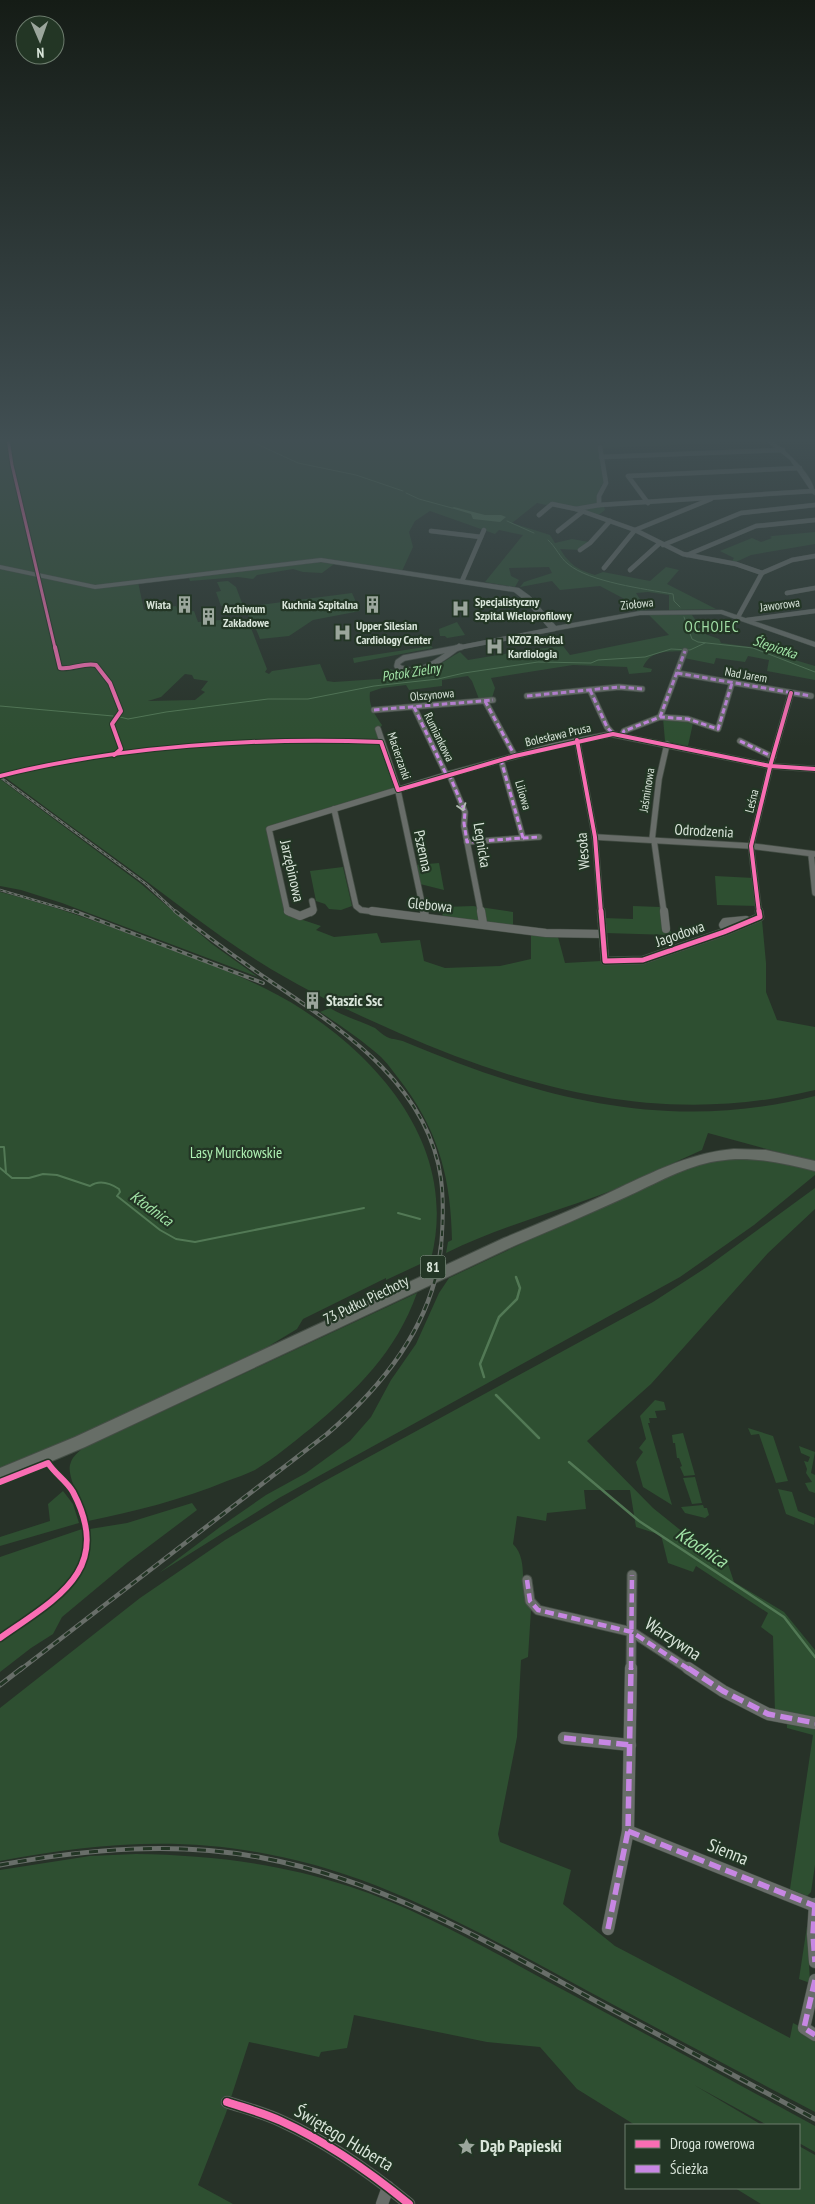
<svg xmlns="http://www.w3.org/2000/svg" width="815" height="2204" font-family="'PT Sans Narrow',sans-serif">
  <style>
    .green { fill: #2e4f31; fill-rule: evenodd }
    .water { fill: #527955 }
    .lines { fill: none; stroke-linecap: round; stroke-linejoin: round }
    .stream-far2 { stroke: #527955; stroke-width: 1 }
    .stream-far1 { stroke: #527955; stroke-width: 2 }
    .stream { stroke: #527955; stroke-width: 2.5 }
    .street-far4-casing { stroke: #444e45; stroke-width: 5 }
    .street-far3-casing { stroke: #444e45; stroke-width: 7 }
    .street-far2-casing { stroke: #444e45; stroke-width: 9 }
    .street-far1-casing { stroke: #444e45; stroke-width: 11 }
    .street-casing { stroke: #444e45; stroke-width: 13 }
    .secondary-casing { stroke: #444e45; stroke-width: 1 }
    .primary-casing { stroke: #444e45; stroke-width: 2 }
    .street-far4 { stroke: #686d69; stroke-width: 4.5 }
    .street-far3 { stroke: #686d69; stroke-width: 5.5 }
    .street-far2 { stroke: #686d69; stroke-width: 8 }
    .street-far1 { stroke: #686d69; stroke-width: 9 }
    .street { stroke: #686d69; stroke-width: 12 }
    .secondary { fill: #686e69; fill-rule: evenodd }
    .primary { fill: #676e67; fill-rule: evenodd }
    .rail-far3-casing { stroke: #686e69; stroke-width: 2.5 }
    .rail-far2-casing { stroke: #686e69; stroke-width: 4 }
    .rail-far1-casing { stroke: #686e69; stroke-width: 4.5 }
    .rail-casing { stroke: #686e69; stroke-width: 5 }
    .rail-far3 { stroke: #233625; stroke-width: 1; stroke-dasharray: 3; stroke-linecap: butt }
    .rail-far2 { stroke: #233625; stroke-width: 2; stroke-dasharray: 5.5; stroke-linecap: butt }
    .rail-far1 { stroke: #233625; stroke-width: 2.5; stroke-dasharray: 7; stroke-linecap: butt }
    .rail { stroke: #233625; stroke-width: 3; stroke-dasharray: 9; stroke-linecap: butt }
    .quiet-far2 { stroke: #c787e3; stroke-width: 3; stroke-dasharray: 5.5 3; stroke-linecap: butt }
    .quiet-far1 { stroke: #c787e3; stroke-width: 4.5; stroke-dasharray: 9 4.5; stroke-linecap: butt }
    .quiet { stroke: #c787e3; stroke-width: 5.5; stroke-dasharray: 12 5.5; stroke-linecap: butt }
    .cycleway-far4-casing { stroke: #233625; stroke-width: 5 }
    .cycleway-far3-casing { stroke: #233625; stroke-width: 6 }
    .cycleway-far2-casing { stroke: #233625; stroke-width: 8 }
    .cycleway-far1-casing { stroke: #233625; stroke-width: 9 }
    .cycleway-casing { stroke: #233625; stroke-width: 11 }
    .cycleway-far4 { stroke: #f96db3; stroke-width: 3 }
    .cycleway-far3 { stroke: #f96db3; stroke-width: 4 }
    .cycleway-far2 { stroke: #f96db3; stroke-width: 5 }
    .cycleway-far1 { stroke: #f96db3; stroke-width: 6 }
    .cycleway { stroke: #f96db3; stroke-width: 8 }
    .oneway { stroke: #b1bbb2 }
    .labels { text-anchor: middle; stroke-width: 4.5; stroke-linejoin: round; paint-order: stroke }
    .far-poi-label { font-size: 12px; font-weight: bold; fill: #d9e5da; stroke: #233625; text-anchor: start }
    .far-street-label { font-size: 12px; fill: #d9e5da; stroke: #233625 }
    .far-water-label { font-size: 14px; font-style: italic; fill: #a2e4a7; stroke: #233625 }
    .shield { fill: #233625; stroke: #a2b0a4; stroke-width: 1 }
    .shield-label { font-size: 14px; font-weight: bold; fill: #d9e5da }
    .far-quarter-label { font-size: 15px; letter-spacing: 1px; fill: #a2dfa6; stroke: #233625 }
    .street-label { font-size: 15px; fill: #d9e5da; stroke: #233625 }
    .poi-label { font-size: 15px; font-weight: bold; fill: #d9e5da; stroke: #233625; text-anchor: start }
    .park-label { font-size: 15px; fill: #aff1b4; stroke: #233625 }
    .water-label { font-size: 16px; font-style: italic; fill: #a2e4a7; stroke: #233625 }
    .near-street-label { font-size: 18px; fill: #d9e5da; stroke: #233625 }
    .near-poi-label { font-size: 18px; font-weight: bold; fill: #d9e5da; stroke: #233625; text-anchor: start }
    .near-water-label { font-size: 19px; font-style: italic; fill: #a2e4a7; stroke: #233625 }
  </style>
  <rect width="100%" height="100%" fill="#273228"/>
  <g class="green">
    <path d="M0 439H605L597 446 600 447 606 483 600 486 603 487 599 505 604 506 605 510 597 516 537 503 512 523 550 535 555 543 572 539 589 542 580 550 560 549C570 565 578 570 595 575L603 572 650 581 666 567 679 570 667 584 716 609 669 610V595L648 592 636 593 647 610 638 611 630 605 632 603 600 586 560 590 552 581 520 587 524 582 552 573 549 567 509 568 511 576 519 580 515 587 485 582 523 535 499 530 495 534 430 511 415 521 409 532 413 547 402 571 329 560 138 582 144 610 176 606 179 613 194 611 198 622 241 618 251 628 267 669 265 672 269 674 272 671 320 664 327 681 334 682 393 678 390 669C397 671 400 673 407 674 425 677 445 660 460 652L468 660 527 650 563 646 570 655 669 635 649 615H692L705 634 719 639 721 643 751 647 815 666V680L767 671 769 660 748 656 745 662 716 658 714 664 679 657 682 651C665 652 651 650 643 667L652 669 651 672 629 674 627 667 573 665 491 678 495 688 492 698 479 699 472 681 468 676 442 680V686L409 690 406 685 382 688 370 692C368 705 375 715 382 725L377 734 395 785 393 790 269 829 285 914 321 926 316 930 334 937 377 933 381 943 420 940 424 961 445 968 500 966 531 959V934L558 937 565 963 601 961 602 963 640 962 762 920 766 963V992L777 1020 815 1027V1090C669 1126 534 1092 399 1033 351 1012 302 989 258 961 212 932 170 898 126 866 86 837 46 808 6 778L0 773ZM185 674 192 675 194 679 208 681 201 690 205 692 195 700 148 701 161 697Z"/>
    <polygon points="608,439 716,439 719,443 602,448 603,444"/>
    <polygon points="815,532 815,544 751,555 736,562 732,561 734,558 720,551 752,538 761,542 772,538 770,537 772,536"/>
    <polygon points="320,562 334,564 322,573 303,572 293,569 257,575 253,579 238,577 190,581 189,578"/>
    <polygon points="228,581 236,587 242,603 221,606 216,592 221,591 217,582"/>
    <path d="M352 593 360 611 313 620 289 636 260 639C256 627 249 619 245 607Z"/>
    <polygon points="457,622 465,635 447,638 445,636 440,636 439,629"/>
    <polygon points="431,646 433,648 354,663 353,658"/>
    <polygon points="663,718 693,723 688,746 665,741"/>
    <polygon points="0,779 140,883 212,944 258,977 62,903 21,890 0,886"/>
    <polygon points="439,863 444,890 420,884 415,865"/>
    <polygon points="343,867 352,906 341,910 329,909 325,904 316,901 310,871"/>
    <polygon points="715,876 754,878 758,906 717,905"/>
    <path d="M0 892C52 905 101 923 151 942 202 961 257 980 303 1010 387 1065 458 1153 431 1259L386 1280V1278L303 1319 297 1329 254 1355 52 1448 0 1469Z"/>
    <polygon points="473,906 513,912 513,925 442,917 444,907"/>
    <polygon points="633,906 660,907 664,930 671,931 671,935 605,933 603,918 633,919"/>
    <path d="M330 1008C345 1017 360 1021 375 1028 379 1031 383 1035 387 1037 393 1040 399 1039 405 1042 541 1099 668 1133 815 1096V1162L708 1133 702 1150C668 1165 635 1182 600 1195 548 1214 495 1229 446 1253L448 1242 452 1240C451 1182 440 1135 405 1087 397 1077 390 1066 381 1057 362 1040 341 1026 320 1012Z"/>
    <polygon points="730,1158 757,1158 815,1169 815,1175 754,1225 680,1277 279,1498 159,1573 220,1527 266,1495 306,1473 350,1441 371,1417 391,1380 416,1344 439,1293 449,1278 654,1181 695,1165"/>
    <path d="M815 1188V1209L768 1253 651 1384 587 1441 653 1508 684 1533 726 1558 734 1582 784 1612 815 1650V1717L775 1713 773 1636 761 1627 768 1613 696 1566 693 1572 668 1563 661 1535 636 1527 630 1490H584L586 1509 547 1513 546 1521 517 1516 513 1544C531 1562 516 1593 531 1610L528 1657 521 1660 517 1737 498 1834 500 1842 571 1870 563 1904 615 1946 790 2038 793 2023 801 2027 815 2038V2112C739 2072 662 2031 586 1990 484 1935 382 1875 267 1854 176 1836 90 1844 0 1861V1708L140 1598 225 1540 321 1483 653 1302 707 1267Z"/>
    <path d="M417 1293C396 1352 357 1390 310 1429 292 1443 275 1458 255 1470 246 1474 236 1478 227 1481 182 1500 135 1511 88 1521 83 1509 67 1476 70 1465 72 1457 76 1454 82 1449Z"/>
    <polygon points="655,1400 664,1402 666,1410 655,1411 657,1418 649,1418 650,1423 648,1423 672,1505 643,1487 636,1462 643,1452 639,1448 646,1439 640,1416"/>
    <polygon points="748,1428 773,1436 788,1481 776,1483 759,1434 751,1435"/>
    <polygon points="683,1433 695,1475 684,1476 680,1467 682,1466 679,1458 677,1458 675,1443 673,1443 672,1435"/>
    <polygon points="799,1446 815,1452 811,1473 815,1475 815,1493 809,1491 805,1483 812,1482 806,1473 807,1469 804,1461 808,1462 810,1457 801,1453"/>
    <polygon points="695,1477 702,1503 692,1504 683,1478"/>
    <polygon points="778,1489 792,1492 798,1511 815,1518 814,1525 786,1514"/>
    <polygon points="63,1491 73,1504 79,1523 0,1546 0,1537 50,1521 48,1504"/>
    <polygon points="192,1503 197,1510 128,1562 62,1617 53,1634 31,1648 0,1672 0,1557 82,1529 89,1551 90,1529 127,1523"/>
    <polygon points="703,1505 704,1508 707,1508 709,1515 705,1518 685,1513 681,1507"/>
    <polygon points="791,1723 815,1727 815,1865 811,1892 807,1896 790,1889 813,1735 787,1728 787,1724"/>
    <path d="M136 1854C208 1855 279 1863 348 1886 421 1910 488 1949 556 1986 642 2032 729 2079 815 2126V2152L799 2143V2125H767L694 2085 762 2125H635L577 2089 540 2047 487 2042 354 2015 347 2048 321 2052 319 2057 249 2042 226 2113 198 2185 233 2204H0V1870L90 1856Z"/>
    <polygon points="807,1926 810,1983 799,1979"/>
    <polygon points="799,2146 815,2155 815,2204 761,2204 735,2188 799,2188"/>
  </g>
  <polygon class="water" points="454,507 485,515 501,515 506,517 500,522 473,519 471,514 451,508"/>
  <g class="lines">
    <g class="stream-far2">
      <polyline points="246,439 298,463 356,475 403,491"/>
      <polyline points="406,493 419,499 452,508"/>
      <polyline points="507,521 534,533"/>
      <path d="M548 540C556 547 560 558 568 564 589 582 645 589 673 594L674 601 680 607"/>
      <polyline points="684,617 692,639 698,642 753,648 815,672"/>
      <polyline points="0,706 113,716"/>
      <polyline points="120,717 128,719 166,712 268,699 308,699 374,686 438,679 464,673 538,662 591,663 598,660 645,657 671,649 690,650 705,643"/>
    </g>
    <g class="stream-far1">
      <polyline points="0,1147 4,1147 6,1173"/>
      <path d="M0 1168 12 1178H29L43 1174 57 1175 90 1186C100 1179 110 1183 119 1189L120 1192 117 1196 160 1230 176 1239 195 1242 364 1208"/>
      <polyline points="398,1213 420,1219"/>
    </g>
    <g class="stream">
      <polyline points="484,1377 480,1364 499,1317 517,1299 520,1288 516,1277"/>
      <polyline points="496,1395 539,1438"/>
      <polyline points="569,1462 639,1521 784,1617 815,1657"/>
    </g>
    <defs>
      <g id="street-far4">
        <polyline points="601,457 783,450"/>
        <polyline points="648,503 628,476 800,468"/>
        <polyline points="599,505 599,496 606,483 600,447"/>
        <polyline points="576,509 599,505 813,491"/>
        <polyline points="539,515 552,504 576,509 635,530 683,554 736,564 762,573"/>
        <polyline points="431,531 481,537"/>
        <polyline points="558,531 582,512"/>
        <polyline points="663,545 741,513 815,505"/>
        <polyline points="580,550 590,543 610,521"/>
        <polyline points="687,555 756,526 815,520"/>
        <polyline points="604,568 635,530 711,499"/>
        <polyline points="630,570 660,543"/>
        <polyline points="762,573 792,560 815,556"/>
        <polyline points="462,581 484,530"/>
        <polyline points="787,593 815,588"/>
        <polyline points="738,617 762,573"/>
        <polyline points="747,620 815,611"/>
        <polyline points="455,648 457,648"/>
        <polyline points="457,648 459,646"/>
        <polyline points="457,648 554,629"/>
      </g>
      <g id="street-far3">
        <path d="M457 648C441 660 416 679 397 666L398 662 404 658Z"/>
        <polyline points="457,648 461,647"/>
        <polyline points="677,673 811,696"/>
        <polyline points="590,690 607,727 613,734"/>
        <polyline points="527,696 619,687 642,689"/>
        <polyline points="485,701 515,756"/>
        <polyline points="414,707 446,774"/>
        <polyline points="374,710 493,700"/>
        <polyline points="660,717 685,651"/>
        <polyline points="378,729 397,786 424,913"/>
        <polyline points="622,735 624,731 660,717 688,719 718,729 732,683"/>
        <polyline points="577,740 595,837 601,913"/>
        <polyline points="740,741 773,757"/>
        <polyline points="449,774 465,812 464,826 481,913"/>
        <polyline points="334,809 356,906 361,910 384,913"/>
        <polyline points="595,837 751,846 815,854"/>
        <polyline points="523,838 539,837"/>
        <polyline points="652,840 659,779 667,744"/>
        <polyline points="654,840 664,913"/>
        <polyline points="467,842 523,838 501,760"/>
        <polyline points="811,854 815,893"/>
        <polyline points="290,913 287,910 269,829 449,774 556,745 611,734 770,766 815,769"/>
        <polyline points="311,913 314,910 312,901"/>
        <polyline points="759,913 751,846 771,763 791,693"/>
      </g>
      <g id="street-far2">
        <polyline points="288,911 300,916 312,911"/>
        <polyline points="372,911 546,933 602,934"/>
        <polyline points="424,911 425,917"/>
        <polyline points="481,911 483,923"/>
        <polyline points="601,911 605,961 643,960 724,932 760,917 759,911"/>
        <polyline points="664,911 666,929"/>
        <polyline points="727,930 723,925 725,922 746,920"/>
      </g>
      <g id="street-far1">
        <polyline points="527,1580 530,1601 538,1610 632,1632 690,1670"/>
        <polyline points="631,1670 632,1575"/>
      </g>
      <g id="street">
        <polyline points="688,1668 723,1691 768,1714 815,1723"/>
        <polyline points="564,1738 630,1745"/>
        <polyline points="628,1831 815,1906"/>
        <polyline points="815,1904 813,1934 815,1962"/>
        <polyline points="608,1929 628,1831 631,1668"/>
        <polyline points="815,1980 804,2028 815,2035"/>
        <path d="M227 2102C245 2108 264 2113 281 2121 327 2142 370 2172 409 2204"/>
        <polyline points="382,2204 388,2187"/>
      </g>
      <g id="secondary">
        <path d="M764 439H770C785 450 815 475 815 495L813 494 790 460Z"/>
        <polygon points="321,558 519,588 530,596 556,626 640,611 722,610 815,642 815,647 721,614 640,615 554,631 551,631 524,600 514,592 321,562 95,589 0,569 0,565 95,585"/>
      </g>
      <path id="primary" d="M734 1149 766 1150 815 1161V1171C783 1163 750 1155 717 1161 685 1166 655 1184 626 1197 589 1214 551 1230 514 1246L85 1447 0 1483V1468L75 1437 504 1238C537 1224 570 1211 602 1196 645 1176 687 1153 734 1149Z"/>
    </defs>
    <use href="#street-far4" class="street-far4-casing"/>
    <use href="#street-far3" class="street-far3-casing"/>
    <use href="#street-far2" class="street-far2-casing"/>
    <use href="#street-far1" class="street-far1-casing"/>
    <use href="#street" class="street-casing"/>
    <use href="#secondary" class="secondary-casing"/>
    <use href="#primary" class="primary-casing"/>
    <use href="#street-far4" class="street-far4"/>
    <use href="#street-far3" class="street-far3"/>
    <use href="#street-far2" class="street-far2"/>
    <use href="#street-far1" class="street-far1"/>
    <use href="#street" class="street"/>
    <use href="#secondary" class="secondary"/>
    <use href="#primary" class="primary"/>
    <defs>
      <g id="rail-far3">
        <polyline points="0,777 146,884 177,913"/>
        <polyline points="0,890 78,913"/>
      </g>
      <g id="rail-far2">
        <polyline points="74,911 263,983"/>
        <path d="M175 911C206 936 238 959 270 981 342 1030 428 1084 441 1179 444 1202 443 1224 441 1247"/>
      </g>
      <path id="rail-far1" d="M20 1670 327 1434C383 1386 434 1322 441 1246"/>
      <g id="rail">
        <polyline points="0,1685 22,1668"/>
        <path d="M0 1865C86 1849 176 1841 263 1858 380 1880 487 1941 590 1998 665 2038 740 2078 815 2119"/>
      </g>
    </defs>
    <use href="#rail-far3" class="rail-far3-casing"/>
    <use href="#rail-far2" class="rail-far2-casing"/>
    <use href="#rail-far1" class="rail-far1-casing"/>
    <use href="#rail" class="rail-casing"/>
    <use href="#rail-far3" class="rail-far3"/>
    <use href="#rail-far2" class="rail-far2"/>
    <use href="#rail-far1" class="rail-far1"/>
    <use href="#rail" class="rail"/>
    <g class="quiet-far2">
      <polyline points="677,673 811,696"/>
      <polyline points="590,690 607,727 613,734"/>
      <polyline points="527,696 619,687 642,689"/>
      <polyline points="485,701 515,756"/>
      <polyline points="414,707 446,774"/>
      <polyline points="374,710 493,700"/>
      <polyline points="660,717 685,651"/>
      <polyline points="622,735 624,731 660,717 688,719 718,729 732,683"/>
      <polyline points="740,741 773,757"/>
      <polyline points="449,774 465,812 464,823 467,842 523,838 501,760"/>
      <polyline points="523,838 539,837"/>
    </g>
    <g class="quiet-far1">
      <polyline points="527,1580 530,1601 538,1610 632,1632 690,1670"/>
      <polyline points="631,1670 632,1575"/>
    </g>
    <g class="quiet">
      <polyline points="688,1668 723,1691 768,1714 815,1723"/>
      <polyline points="564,1738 630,1745"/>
      <polyline points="628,1831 815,1906"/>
      <polyline points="815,1904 813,1934 815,1962"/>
      <polyline points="608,1929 628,1831 631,1668"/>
      <polyline points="815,1980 804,2028 815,2035"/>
    </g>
    <defs>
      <polyline id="cycleway-far4" points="8,439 12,465 55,648"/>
      <g id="cycleway-far3">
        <path d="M55 647 60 668C72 670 84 662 96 665L110 683 121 711 112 724 121 749 114 755"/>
        <polyline points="577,740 595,837 601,913"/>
        <path d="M0 776C118 746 259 737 381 742L398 790 515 756 613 734 770 766 815 769"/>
        <polyline points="759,913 751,846 771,763 791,693"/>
      </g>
      <polyline id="cycleway-far2" points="601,911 605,961 643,960 724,932 760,917 759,911"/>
      <path id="cycleway-far1" d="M0 1482 48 1463C55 1474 67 1481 73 1492 114 1570 57 1598 0 1638"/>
      <path id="cycleway" d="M227 2102C245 2108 264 2113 281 2121 327 2142 370 2172 409 2204"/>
    </defs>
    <use href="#cycleway-far4" class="cycleway-far4-casing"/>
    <use href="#cycleway-far3" class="cycleway-far3-casing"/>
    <use href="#cycleway-far2" class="cycleway-far2-casing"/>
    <use href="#cycleway-far1" class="cycleway-far1-casing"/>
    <use href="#cycleway" class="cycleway-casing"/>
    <use href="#cycleway-far4" class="cycleway-far4"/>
    <use href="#cycleway-far3" class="cycleway-far3"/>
    <use href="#cycleway-far2" class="cycleway-far2"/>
    <use href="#cycleway-far1" class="cycleway-far1"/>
    <use href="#cycleway" class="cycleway"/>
  </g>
  <defs><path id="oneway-chevron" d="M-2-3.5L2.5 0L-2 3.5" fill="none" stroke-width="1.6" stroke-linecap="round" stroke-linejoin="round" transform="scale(1.25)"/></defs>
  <use class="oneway" href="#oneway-chevron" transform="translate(462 807) rotate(72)"/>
  <linearGradient id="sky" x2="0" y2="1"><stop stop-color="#151c16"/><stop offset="0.59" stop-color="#414f53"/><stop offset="1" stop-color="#414f53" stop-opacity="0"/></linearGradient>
  <rect width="815" height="747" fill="url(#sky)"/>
  <defs>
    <symbol id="building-bare" viewBox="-9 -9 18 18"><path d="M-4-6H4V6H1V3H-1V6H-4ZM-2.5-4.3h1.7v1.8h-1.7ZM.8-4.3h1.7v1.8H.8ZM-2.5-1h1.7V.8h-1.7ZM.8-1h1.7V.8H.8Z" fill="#9ba69c" stroke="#233625" stroke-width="2.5" paint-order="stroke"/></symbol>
    <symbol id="hospital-bare" viewBox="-9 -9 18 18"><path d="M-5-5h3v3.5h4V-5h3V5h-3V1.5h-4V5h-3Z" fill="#9ba69c" stroke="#233625" stroke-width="2.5" paint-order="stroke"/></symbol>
    <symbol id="sight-bare" viewBox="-9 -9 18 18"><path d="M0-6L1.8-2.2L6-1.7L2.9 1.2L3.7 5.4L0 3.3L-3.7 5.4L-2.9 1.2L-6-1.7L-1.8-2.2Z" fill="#9ba69c" stroke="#233625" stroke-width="2.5" paint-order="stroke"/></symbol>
  </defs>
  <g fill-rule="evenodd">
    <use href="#building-bare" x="172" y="592" width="25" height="25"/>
    <use href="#building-bare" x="360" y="592" width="25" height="25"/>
    <use href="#hospital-bare" x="448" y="596" width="25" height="25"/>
    <use href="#building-bare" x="196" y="604" width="25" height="25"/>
    <use href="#hospital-bare" x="330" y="620" width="25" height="25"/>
    <use href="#hospital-bare" x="482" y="634" width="25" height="25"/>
    <use href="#building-bare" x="300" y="988" width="25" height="25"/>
    <use href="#sight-bare" x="454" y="2134" width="25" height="25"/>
  </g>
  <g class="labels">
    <g class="far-poi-label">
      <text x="475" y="606">Specjalistyczny<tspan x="475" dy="14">Szpital Wieloprofilowy</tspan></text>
      <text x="171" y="609" text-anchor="end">Wiata</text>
      <text x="358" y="609" text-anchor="end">Kuchnia Szpitalna</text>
      <text x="223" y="613">Archiwum<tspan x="223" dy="14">Zakładowe</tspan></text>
      <text x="356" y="630">Upper Silesian<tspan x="356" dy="14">Cardiology Center</tspan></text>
      <text x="508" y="644">NZOZ Revital<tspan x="508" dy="14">Kardiologia</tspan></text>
    </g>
    <g class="far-street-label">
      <text transform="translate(637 604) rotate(-6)" y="4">Ziołowa</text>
      <text transform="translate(780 605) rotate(-7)" y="4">Jaworowa</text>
      <text transform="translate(746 675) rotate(10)" y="4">Nad Jarem</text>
      <text transform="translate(432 695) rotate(-5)" y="4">Olszynowa</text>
      <text transform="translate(558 735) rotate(-13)" y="4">Bolesława Prusa</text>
      <text transform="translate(439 737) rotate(64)" y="4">Rumiankowa</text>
      <text transform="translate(399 756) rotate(71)" y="4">Macierzanki</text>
      <text transform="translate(647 790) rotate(-81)" y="4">Jaśminowa</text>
      <text transform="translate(523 795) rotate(74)" y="4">Liliowa</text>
      <text transform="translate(752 801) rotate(-76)" y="4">Leśna</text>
    </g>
    <g class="far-water-label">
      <text transform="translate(775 647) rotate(19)" y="5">Ślepiotka</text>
      <text transform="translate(411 672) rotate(-9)" y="5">Potok Zielny</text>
    </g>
    <rect class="shield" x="420.5" y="1255.5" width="25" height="23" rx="4"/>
    <g class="shield-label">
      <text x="433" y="1272">81</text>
    </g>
    <g class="far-quarter-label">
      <text x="712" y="632">OCHOJEC</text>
    </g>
    <g class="street-label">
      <text transform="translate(704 831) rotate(3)" y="5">Odrodzenia</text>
      <text transform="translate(482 845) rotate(81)" y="5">Legnicka</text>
      <text transform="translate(423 851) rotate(78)" y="5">Pszenna</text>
      <text transform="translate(583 851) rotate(-95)" y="5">Wesoła</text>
      <text transform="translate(292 871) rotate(77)" y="5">Jarzębinowa</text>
      <text transform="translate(430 905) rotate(6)" y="5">Glebowa</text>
      <text transform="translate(680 934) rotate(-19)" y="5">Jagodowa</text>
      <text transform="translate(366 1300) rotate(-26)" y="5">73 Pułku Piechoty</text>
    </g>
    <g class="poi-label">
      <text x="326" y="1006">Staszic Ssc</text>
    </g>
    <g class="park-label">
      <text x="236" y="1158">Lasy Murckowskie</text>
    </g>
    <g class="water-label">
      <text transform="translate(152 1208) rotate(36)" y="6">Kłodnica</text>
    </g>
    <g class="near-street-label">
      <text transform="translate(673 1639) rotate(33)" y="6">Warzywna</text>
      <text transform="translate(728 1852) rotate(22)" y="6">Sienna</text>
      <text transform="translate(344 2138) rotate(31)" y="6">Świętego Huberta</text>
    </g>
    <g class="near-poi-label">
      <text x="480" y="2152">Dąb Papieski</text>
    </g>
    <g class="near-water-label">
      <text transform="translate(702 1547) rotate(33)" y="7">Kłodnica</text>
    </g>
  </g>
  <rect x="625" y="2124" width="175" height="65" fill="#233625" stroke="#6c7c6d"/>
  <rect x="635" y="2140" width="25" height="8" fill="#f96db3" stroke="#6c7c6d"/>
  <text x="670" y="2149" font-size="15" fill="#d9e5da">Droga rowerowa</text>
  <rect x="635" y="2165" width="25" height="8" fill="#c787e3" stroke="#6c7c6d"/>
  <text x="670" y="2174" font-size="15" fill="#d9e5da">Ścieżka</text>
  <g transform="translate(40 40) rotate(178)"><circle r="24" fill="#233625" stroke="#6c7c6d"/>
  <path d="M0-4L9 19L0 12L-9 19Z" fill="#9ba69c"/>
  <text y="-8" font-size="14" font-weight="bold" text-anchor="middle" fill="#d9e5da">N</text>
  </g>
</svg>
